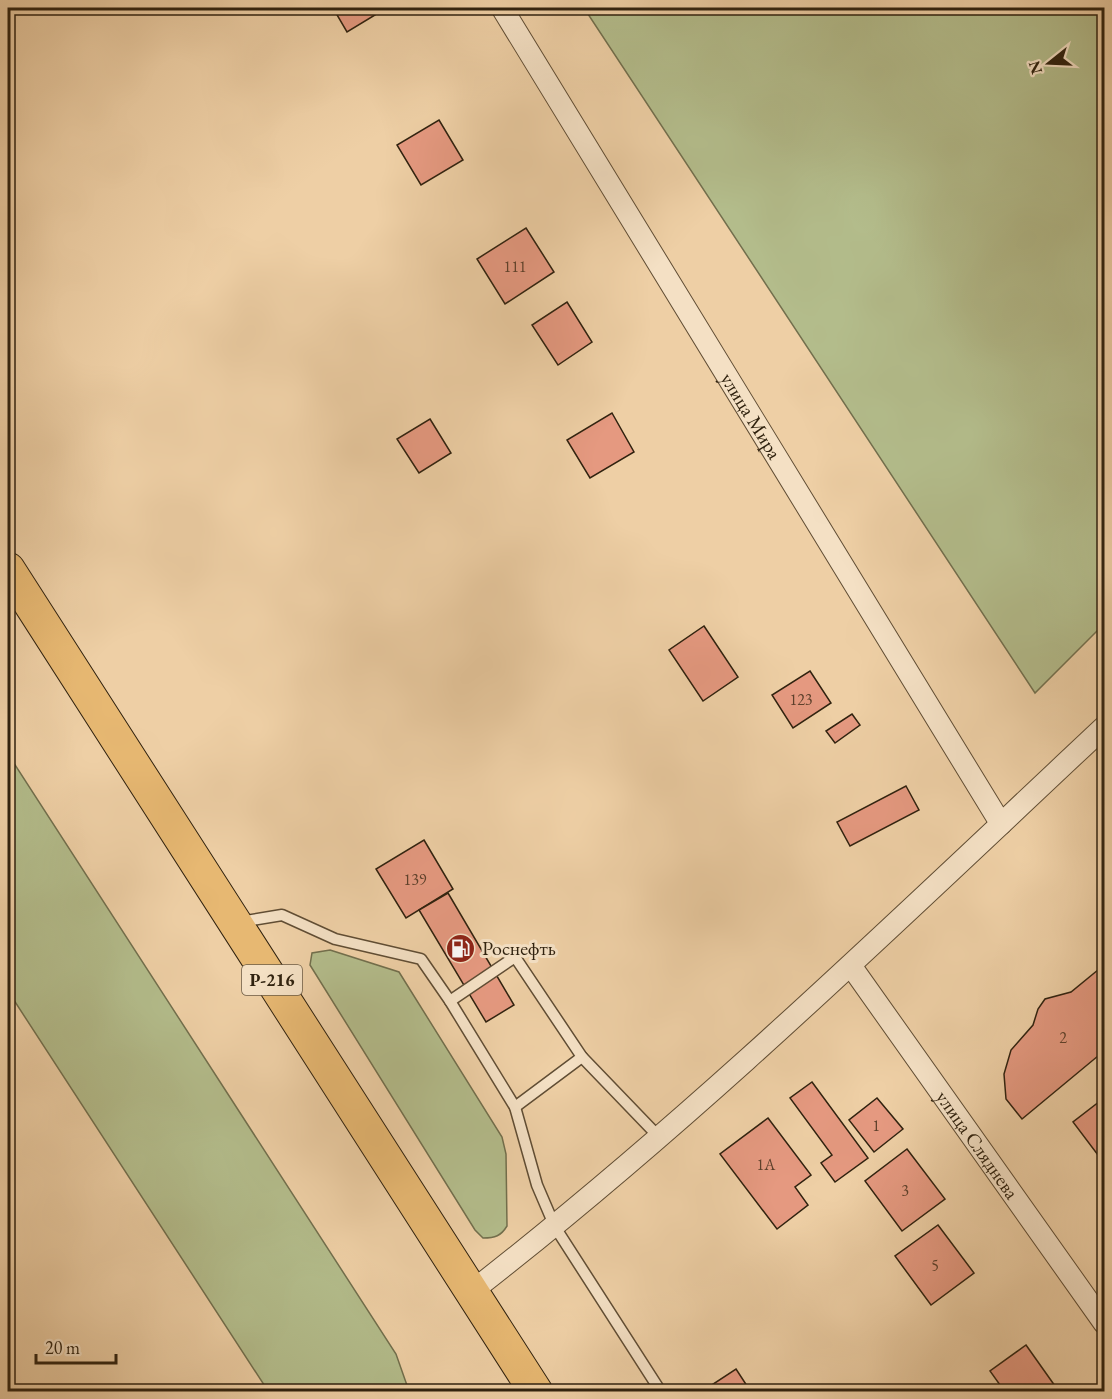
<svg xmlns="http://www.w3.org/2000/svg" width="1112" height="1399" font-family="'EB Garamond',serif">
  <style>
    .green { fill: #b3bc8b; stroke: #726f4d; stroke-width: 1.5 }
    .building { fill: #e59980; stroke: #30220f; stroke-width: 1.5 }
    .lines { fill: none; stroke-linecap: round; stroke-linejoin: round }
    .service-casing { stroke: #604d34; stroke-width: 13 }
    .minor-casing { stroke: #604d34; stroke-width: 23 }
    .trunk-casing { stroke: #30220f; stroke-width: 35 }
    .service { stroke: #f4e0c4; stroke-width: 10 }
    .minor { stroke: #f4e0c4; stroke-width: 21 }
    .trunk { stroke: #e7b872; stroke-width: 33 }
    .labels { text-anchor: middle; stroke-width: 6; stroke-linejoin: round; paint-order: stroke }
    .number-label { font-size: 16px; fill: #5d402b }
    .shield { fill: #f4e0c4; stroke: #6b5b45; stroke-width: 1.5 }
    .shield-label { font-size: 18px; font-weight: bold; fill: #30220f }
    .street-label { font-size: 20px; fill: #30220f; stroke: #f4e0c4 }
    .poi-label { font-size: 20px; fill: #30220f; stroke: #f4e0c4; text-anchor: start }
  </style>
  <rect width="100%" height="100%" fill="#eecfa5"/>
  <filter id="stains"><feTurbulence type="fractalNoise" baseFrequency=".00333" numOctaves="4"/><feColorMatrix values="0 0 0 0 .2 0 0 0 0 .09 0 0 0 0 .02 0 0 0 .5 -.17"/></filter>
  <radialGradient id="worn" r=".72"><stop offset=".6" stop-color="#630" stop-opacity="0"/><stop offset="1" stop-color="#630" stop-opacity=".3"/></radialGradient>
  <g class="green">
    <polygon points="584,8 1104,8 1104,624 1035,693"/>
    <polygon points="8,754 396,1354 409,1391 268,1391 8,991"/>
    <path d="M330 950 399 972 502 1137 506 1154 507 1226C501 1236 495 1238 483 1238L475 1230 310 965 312 953Z"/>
  </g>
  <g class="building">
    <polygon points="333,8 370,8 375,15 347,32"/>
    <polygon points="439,120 463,160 421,185 397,145"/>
    <polygon points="526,228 554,272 505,304 477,259"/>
    <polygon points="567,302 592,342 558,365 532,325"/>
    <polygon points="612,413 634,452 590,478 567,440"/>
    <polygon points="430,419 451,453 419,473 397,439"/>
    <polygon points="704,626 738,677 703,701 669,650"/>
    <polygon points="810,671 831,703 793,728 772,695"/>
    <polygon points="852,714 860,725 835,743 826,731"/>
    <polygon points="906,786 919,810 850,846 837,822"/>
    <polygon points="424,840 453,889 406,918 376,869"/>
    <polygon points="448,893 514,1005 486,1022 419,910"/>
    <polygon points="1104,965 1104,1051 1022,1119 1006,1099 1004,1074 1011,1050 1033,1025 1038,1009 1045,999 1071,992"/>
    <polygon points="812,1082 868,1158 835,1182 821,1163 832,1155 790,1098"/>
    <polygon points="877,1098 903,1129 874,1152 849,1120"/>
    <polygon points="1104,1098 1104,1163 1073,1122"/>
    <polygon points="768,1118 811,1175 795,1187 808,1205 777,1229 720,1154"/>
    <polygon points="907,1149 945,1199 902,1231 865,1181"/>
    <polygon points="938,1225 974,1273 931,1305 895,1256"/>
    <polygon points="1026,1345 1055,1386 1048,1392 1005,1392 990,1371"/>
    <polygon points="736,1369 751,1392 701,1392"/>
  </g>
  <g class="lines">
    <defs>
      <g id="service">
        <polyline points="240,922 282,915 335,939 421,959 450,1001 515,1107 537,1185 555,1227 661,1392"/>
        <polyline points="450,1001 515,957 582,1057 658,1136"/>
        <polyline points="515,1107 582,1057"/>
      </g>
      <g id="minor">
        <path id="s1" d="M502 8 1001 824"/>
        <path id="s2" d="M851 966 1104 1323"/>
        <path d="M471 1292C695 1118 898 920 1104 727"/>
      </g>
      <polyline id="trunk" points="8,569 536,1392"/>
    </defs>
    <use href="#service" class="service-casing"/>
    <use href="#minor" class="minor-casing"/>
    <use href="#trunk" class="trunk-casing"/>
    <use href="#service" class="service"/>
    <use href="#minor" class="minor"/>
    <use href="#trunk" class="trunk"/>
  </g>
  <defs>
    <symbol id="fuel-disc" viewBox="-11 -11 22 22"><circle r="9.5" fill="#8f2418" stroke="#f4e0c4"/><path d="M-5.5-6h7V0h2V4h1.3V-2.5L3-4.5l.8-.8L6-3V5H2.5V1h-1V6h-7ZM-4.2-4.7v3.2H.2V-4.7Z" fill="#fff"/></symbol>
  </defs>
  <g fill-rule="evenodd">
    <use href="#fuel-disc" x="444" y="932" width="33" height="33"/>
  </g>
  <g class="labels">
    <g class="number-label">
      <text x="515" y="272">111</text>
      <text x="801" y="705">123</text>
      <text x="415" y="885">139</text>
      <text x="1063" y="1043">2</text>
      <text x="876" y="1131">1</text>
      <text x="766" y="1170">1А</text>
      <text x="905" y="1196">3</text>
      <text x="935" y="1271">5</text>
    </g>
    <rect class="shield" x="242" y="965" width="60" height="30" rx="4.5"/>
    <g class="shield-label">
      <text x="272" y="986">Р-216</text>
    </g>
    <g class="street-label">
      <text dy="7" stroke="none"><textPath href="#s1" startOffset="478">улица Мира</textPath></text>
      <text dy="7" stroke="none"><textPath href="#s2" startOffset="219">улица Сляднева</textPath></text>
    </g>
    <g class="poi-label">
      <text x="482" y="955">Роснефть</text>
    </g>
  </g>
  <rect width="1112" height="1399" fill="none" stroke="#eecfa5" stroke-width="30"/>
  <rect x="9" y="9" width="1094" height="1381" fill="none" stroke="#30220f" stroke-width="3"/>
  <rect x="15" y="15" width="1082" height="1369" fill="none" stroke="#30220f" stroke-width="1.5"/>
  <g transform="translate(1049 63) rotate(252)" stroke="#f4e0c4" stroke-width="4.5" paint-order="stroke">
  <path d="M0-4.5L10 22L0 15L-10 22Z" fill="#30220f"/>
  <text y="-9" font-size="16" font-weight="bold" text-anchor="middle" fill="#30220f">N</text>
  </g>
  <path d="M36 1354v9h80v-9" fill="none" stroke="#30220f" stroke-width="3"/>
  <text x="45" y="1354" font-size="18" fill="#30220f" stroke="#f4e0c4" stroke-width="4.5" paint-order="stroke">20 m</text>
  <rect width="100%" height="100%" filter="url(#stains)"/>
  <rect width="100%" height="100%" fill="url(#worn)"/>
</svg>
